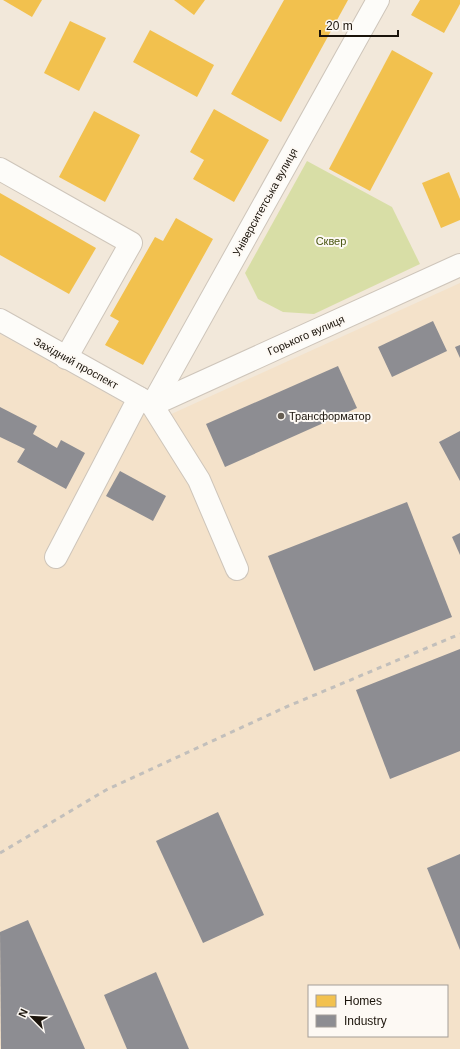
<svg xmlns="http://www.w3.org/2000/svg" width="460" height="1049" font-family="Arial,sans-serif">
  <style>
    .built { fill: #f4e2ca; fill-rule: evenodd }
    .green { fill: #d8dea6 }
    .homes { fill: #f2c14e }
    .industry { fill: #8d8d92 }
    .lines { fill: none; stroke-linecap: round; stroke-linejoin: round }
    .minor-casing { stroke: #cec5ba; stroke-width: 24 }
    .minor { stroke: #fdfcf9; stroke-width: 22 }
    .rail { stroke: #c2bfbb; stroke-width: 3; stroke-dasharray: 5 5; stroke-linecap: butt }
    .poi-dot { fill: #665e53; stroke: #fdf9f4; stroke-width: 1.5 }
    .labels { text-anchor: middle; stroke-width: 4; stroke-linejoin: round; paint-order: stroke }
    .street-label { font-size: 11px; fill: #1b140b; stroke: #fdf9f4 }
    .park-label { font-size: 11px; fill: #4b5712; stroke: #fdf9f4 }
    .poi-label { font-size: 11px; fill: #1b140b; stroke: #fdf9f4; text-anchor: start }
  </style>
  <rect width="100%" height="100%" fill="#f2e8da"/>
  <path class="built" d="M460 283V1049H0V334L156 421ZM309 986H447V1036H309Z"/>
  <polygon class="green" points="307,161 392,207 420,264 314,314 283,312 258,299 245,273"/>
  <g class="homes">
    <polygon points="3,0 42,0 32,17"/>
    <polygon points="174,0 205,0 194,15"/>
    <polygon points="284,0 348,0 281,122 231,94"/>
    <polygon points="420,0 460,0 460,4 444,33 411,15"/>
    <polygon points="70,21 106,38 79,91 44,73"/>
    <polygon points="150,30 214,65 197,97 133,62"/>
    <polygon points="392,50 433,73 370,191 329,169"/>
    <polygon points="214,109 269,140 234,202 193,179 204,160 190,152"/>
    <polygon points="94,111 140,135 105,202 59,177"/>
    <polygon points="449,172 460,199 460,220 441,228 422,183"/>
    <polygon points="0,193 96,248 69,294 0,255"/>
    <polygon points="176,218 213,239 143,365 105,345 119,321 110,316 155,237 163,241"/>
  </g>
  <g class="industry">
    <polygon points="433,321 447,351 392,377 378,347"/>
    <polygon points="460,345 460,358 455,347"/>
    <polygon points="338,366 357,408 225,467 206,424"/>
    <polygon points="0,407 37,426 33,434 57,448 61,440 85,453 66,489 17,462 25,449 0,437"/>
    <polygon points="460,431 460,481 439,442"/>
    <polygon points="120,471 166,496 153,521 106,496"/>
    <polygon points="407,502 452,617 314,671 268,556"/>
    <polygon points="460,533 460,555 452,537"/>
    <polygon points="460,649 460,751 390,779 356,690"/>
    <polygon points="218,812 264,915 203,943 156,841"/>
    <polygon points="460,854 460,950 427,868"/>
    <polygon points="28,920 85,1049 1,1049 0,932"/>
    <polygon points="156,972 189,1049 127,1049 104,995"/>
  </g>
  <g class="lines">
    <defs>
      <g id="minor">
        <polyline points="0,169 131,243 66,358"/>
        <polyline points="0,320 152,405 199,480 237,569"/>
        <polyline points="152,405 378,0"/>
        <polyline points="152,405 460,265"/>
        <polyline points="56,557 139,398"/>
      </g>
    </defs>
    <use href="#minor" class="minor-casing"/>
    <use href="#minor" class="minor"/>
    <polyline class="rail" points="0,853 106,790 286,707 460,634"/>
  </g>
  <circle class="poi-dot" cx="281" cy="416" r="4"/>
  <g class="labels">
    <g class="street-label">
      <text transform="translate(265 202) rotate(-61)" y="4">Університетська вулиця</text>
      <text transform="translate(306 335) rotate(-24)" y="4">Горького вулиця</text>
      <text transform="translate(76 363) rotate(29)" y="4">Західний проспект</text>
    </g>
    <g class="park-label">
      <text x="331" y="245">Сквер</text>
    </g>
    <g class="poi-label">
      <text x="289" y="420">Трансформатор</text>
    </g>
  </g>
  <rect x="308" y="985" width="140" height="52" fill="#fdf9f4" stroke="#a39d97"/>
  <rect x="316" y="995" width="20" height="12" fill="#f2c14e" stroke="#a39d97"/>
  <text x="344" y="1005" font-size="12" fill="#1b140b">Homes</text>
  <rect x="316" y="1015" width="20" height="12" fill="#8d8d92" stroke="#a39d97"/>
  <text x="344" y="1025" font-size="12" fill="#1b140b">Industry</text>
  <g transform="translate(32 1017) rotate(294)" stroke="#fdf9f4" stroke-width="3" paint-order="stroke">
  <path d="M0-3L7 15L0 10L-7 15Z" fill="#1b140b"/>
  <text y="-6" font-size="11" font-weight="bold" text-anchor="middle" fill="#1b140b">N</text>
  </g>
  <path d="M320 30v6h78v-6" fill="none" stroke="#1b140b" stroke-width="2"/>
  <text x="326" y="30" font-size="12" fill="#1b140b" stroke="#fdf9f4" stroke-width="3" paint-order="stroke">20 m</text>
</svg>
